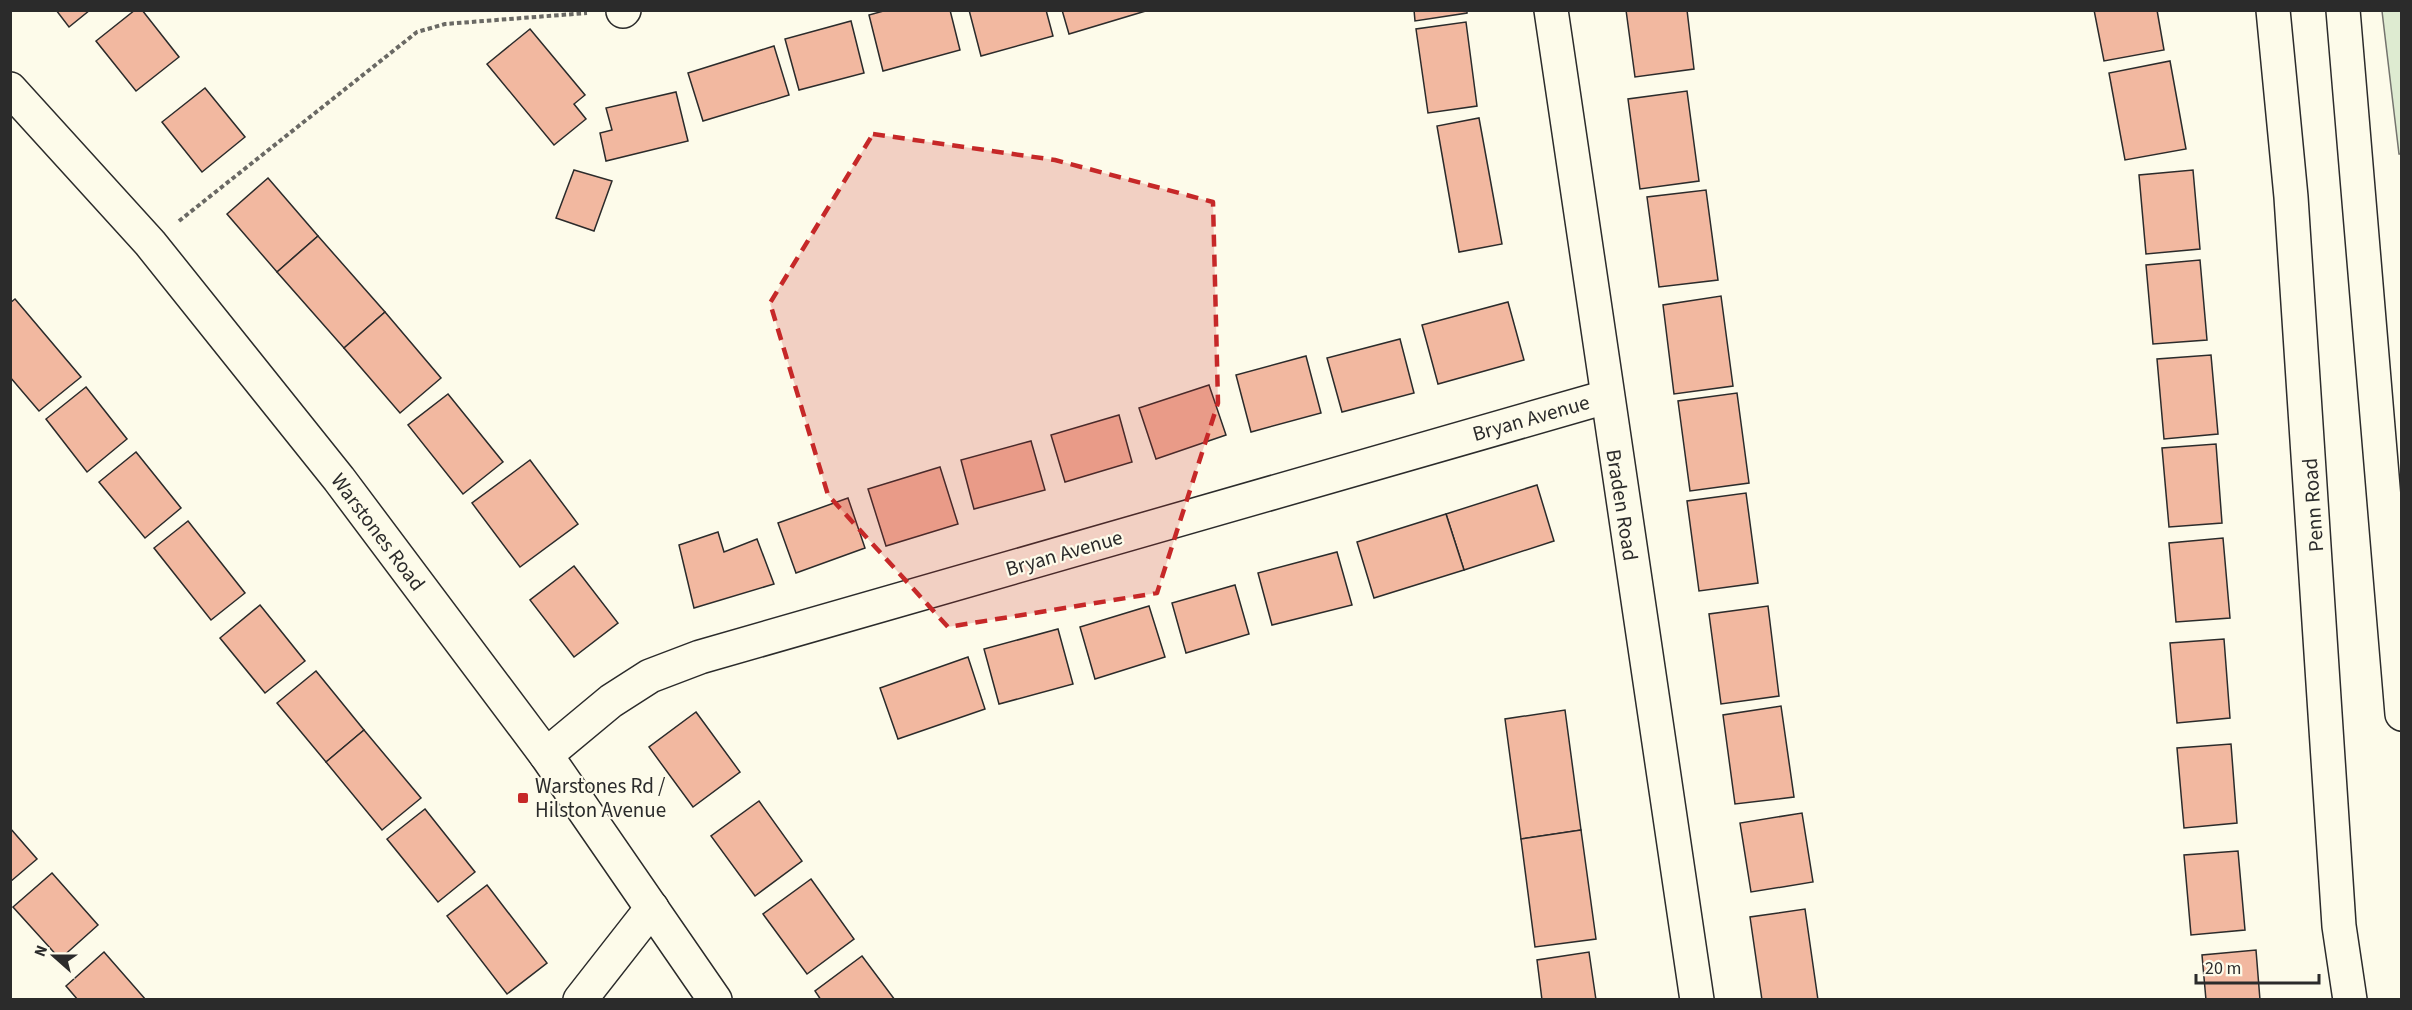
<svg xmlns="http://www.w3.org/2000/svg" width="2412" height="1010" font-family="'Source Sans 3',sans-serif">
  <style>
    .green { fill: #deebd1; stroke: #74746e; stroke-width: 1.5 }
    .building { fill: #f2b8a0; stroke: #2b2b2b; stroke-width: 1.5 }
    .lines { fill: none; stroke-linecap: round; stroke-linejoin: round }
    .minor-casing { stroke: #2b2b2b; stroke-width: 36 }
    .tertiary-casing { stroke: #2b2b2b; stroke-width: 36 }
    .trunk-casing { stroke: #2b2b2b; stroke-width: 36 }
    .path { stroke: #6a6964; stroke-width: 4; stroke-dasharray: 4.5 3; stroke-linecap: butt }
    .minor { stroke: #fdfbea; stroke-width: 33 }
    .tertiary { stroke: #fdfbea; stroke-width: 33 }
    .trunk { stroke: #fdfbea; stroke-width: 33 }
    .marked { fill: #c62828; fill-opacity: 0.2; stroke: #c62828; stroke-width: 4.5; stroke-dasharray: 12 8; stroke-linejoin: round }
    .poi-dot { fill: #c62828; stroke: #fdfbea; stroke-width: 2 }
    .labels { text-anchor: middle; stroke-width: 4.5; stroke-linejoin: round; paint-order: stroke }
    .street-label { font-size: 21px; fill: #2b2b2b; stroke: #fdfbea }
    .poi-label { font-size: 21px; fill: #2b2b2b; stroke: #fdfbea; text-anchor: start }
  </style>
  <rect width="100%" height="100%" fill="#fdfbea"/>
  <polygon class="green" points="2382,11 2401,11 2401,154 2399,154"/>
  <g class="building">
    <polygon points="56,10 90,10 69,27"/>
    <polygon points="135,10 142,10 179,57 136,91 96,41"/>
    <polygon points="887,10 950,10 960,50 883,71 869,15"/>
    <polygon points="969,10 1046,10 1053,36 981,56"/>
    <polygon points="1062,10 1149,10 1069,34"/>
    <polygon points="1414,10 1467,10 1467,13 1415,21"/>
    <polygon points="1626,10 1687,10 1694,69 1635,77"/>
    <polygon points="2094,10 2157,10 2164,50 2104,61"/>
    <polygon points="851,21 864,73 799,90 785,39"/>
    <polygon points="1466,22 1477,106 1428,113 1416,29"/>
    <polygon points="530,29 585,95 574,104 586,119 554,145 487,64"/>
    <polygon points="774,46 789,95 703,121 688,73"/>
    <polygon points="2170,61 2186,149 2125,160 2109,73"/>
    <polygon points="205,88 245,137 202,172 162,122"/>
    <polygon points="1687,91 1699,181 1640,189 1628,99"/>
    <polygon points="676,92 688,141 606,161 600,133 612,130 606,108"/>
    <polygon points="1479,118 1502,244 1459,252 1437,126"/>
    <polygon points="574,170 612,181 594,231 556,218"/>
    <polygon points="2193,170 2200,249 2146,254 2139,175"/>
    <polygon points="268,178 318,236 277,272 227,214"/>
    <polygon points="1706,190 1718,280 1659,287 1647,197"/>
    <polygon points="318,236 385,312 344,348 277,272"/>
    <polygon points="2200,260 2207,340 2153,344 2146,265"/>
    <polygon points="1721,296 1733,386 1674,394 1663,305"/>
    <polygon points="15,299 81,377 39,411 10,377 10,303"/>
    <polygon points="1508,302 1524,360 1438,384 1422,325"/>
    <polygon points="385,312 441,378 400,413 344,348"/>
    <polygon points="1400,339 1414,393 1342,412 1327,358"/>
    <polygon points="2211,355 2218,434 2164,439 2157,359"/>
    <polygon points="1306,356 1321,413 1251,432 1236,375"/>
    <polygon points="1209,385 1226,435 1156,459 1139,408"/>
    <polygon points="86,387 127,439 87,472 46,419"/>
    <polygon points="1737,393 1749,483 1690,491 1678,401"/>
    <polygon points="448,394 503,462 463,494 408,425"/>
    <polygon points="1119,415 1132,462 1065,482 1051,435"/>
    <polygon points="1031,441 1045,490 974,509 961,460"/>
    <polygon points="2216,444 2222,523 2169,527 2162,448"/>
    <polygon points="136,452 181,508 145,538 99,482"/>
    <polygon points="530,460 578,524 520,567 472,503"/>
    <polygon points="940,467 958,524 886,546 868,489"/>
    <polygon points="1537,485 1554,541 1464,570 1446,514"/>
    <polygon points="1746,493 1758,583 1699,591 1687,501"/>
    <polygon points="848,498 865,548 796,573 778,523"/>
    <polygon points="1446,514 1464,570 1374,598 1357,542"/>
    <polygon points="188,521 245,593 211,620 154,548"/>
    <polygon points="718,532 724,552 757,539 774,584 694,608 679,545"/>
    <polygon points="2223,538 2230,618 2176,622 2169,543"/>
    <polygon points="1337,552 1352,605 1272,625 1258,573"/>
    <polygon points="574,566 618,623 574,657 530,600"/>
    <polygon points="1235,585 1249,634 1186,653 1172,603"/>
    <polygon points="260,605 305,661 265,693 220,638"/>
    <polygon points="1149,606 1165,657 1095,679 1080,627"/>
    <polygon points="1768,606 1779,696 1721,704 1709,614"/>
    <polygon points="1058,629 1073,684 999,704 984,649"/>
    <polygon points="2224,639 2230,718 2177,723 2170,643"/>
    <polygon points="968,657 985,709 898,739 880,688"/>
    <polygon points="316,671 364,730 326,762 277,703"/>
    <polygon points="1781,706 1794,797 1735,804 1723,715"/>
    <polygon points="1565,710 1581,830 1521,839 1505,719"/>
    <polygon points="696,712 740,772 693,807 649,747"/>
    <polygon points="364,730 421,798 382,830 326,762"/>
    <polygon points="2231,744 2237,823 2184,828 2177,748"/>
    <polygon points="759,801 802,861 755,896 711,836"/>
    <polygon points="425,809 475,872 438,902 387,839"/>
    <polygon points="1802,813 1813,882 1751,892 1740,823"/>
    <polygon points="10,828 37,859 10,882"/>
    <polygon points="1581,830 1596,939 1535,947 1521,839"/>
    <polygon points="2238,851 2245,930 2191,935 2184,855"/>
    <polygon points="52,873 98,925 60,959 13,907"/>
    <polygon points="811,879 854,939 807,974 763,914"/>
    <polygon points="487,885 547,963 507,994 447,916"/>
    <polygon points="1805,909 1818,1000 1762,1000 1750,917"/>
    <polygon points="2256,950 2260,1000 2206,1000 2202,955"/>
    <polygon points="104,952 146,1000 78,1000 66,986"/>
    <polygon points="1589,952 1596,1000 1542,1000 1537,960"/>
    <polygon points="862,956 895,1000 821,1000 815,991"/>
  </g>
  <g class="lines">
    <defs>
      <g id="minor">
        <polyline points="1551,10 1697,1000"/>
        <polyline points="623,11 624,10"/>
        <polyline points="546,755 611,701 650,676 700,657 1606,397"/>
        <polyline points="580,1000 652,908"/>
      </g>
      <polyline id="tertiary" points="10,89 150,243 339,479 546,755 715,1000"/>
      <g id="trunk">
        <polyline points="2273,10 2291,197 2339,926 2350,1000"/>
        <polyline points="2343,10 2402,714"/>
      </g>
    </defs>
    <use href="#minor" class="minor-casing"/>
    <use href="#tertiary" class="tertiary-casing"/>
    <use href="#trunk" class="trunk-casing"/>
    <polyline class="path" points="179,221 417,32 445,24 587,13"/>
    <use href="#minor" class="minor"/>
    <use href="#tertiary" class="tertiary"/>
    <use href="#trunk" class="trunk"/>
  </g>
  <path class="marked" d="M873 134 1055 160 1213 202 1218 403 1157 593 948 627 828 495 770 303Z"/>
  <rect class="poi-dot" x="517" y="792" width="12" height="12" rx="3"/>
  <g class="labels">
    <g class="street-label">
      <text transform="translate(1531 418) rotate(-16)" y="7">Bryan Avenue</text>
      <text transform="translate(1622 505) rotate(81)" y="7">Braden Road</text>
      <text transform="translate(2313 505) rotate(-94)" y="7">Penn Road</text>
      <text transform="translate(378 532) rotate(53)" y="7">Warstones Road</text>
      <text transform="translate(1064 553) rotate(-16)" y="7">Bryan Avenue</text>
    </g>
    <g class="poi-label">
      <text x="535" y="793">Warstones Rd /<tspan x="535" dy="24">Hilston Avenue</tspan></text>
    </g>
  </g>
  <rect width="2412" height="1010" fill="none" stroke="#2b2b2b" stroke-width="24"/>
  <g transform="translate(54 956) rotate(291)" stroke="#fdfbea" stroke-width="4.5" paint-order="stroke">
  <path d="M0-4.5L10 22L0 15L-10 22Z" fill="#2b2b2b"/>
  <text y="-9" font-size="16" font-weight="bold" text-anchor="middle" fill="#2b2b2b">N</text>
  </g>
  <path d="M2196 974v9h123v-9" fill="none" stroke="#2b2b2b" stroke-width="3"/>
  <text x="2205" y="974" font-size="18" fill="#2b2b2b" stroke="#fdfbea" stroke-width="4.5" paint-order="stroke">20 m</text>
</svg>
